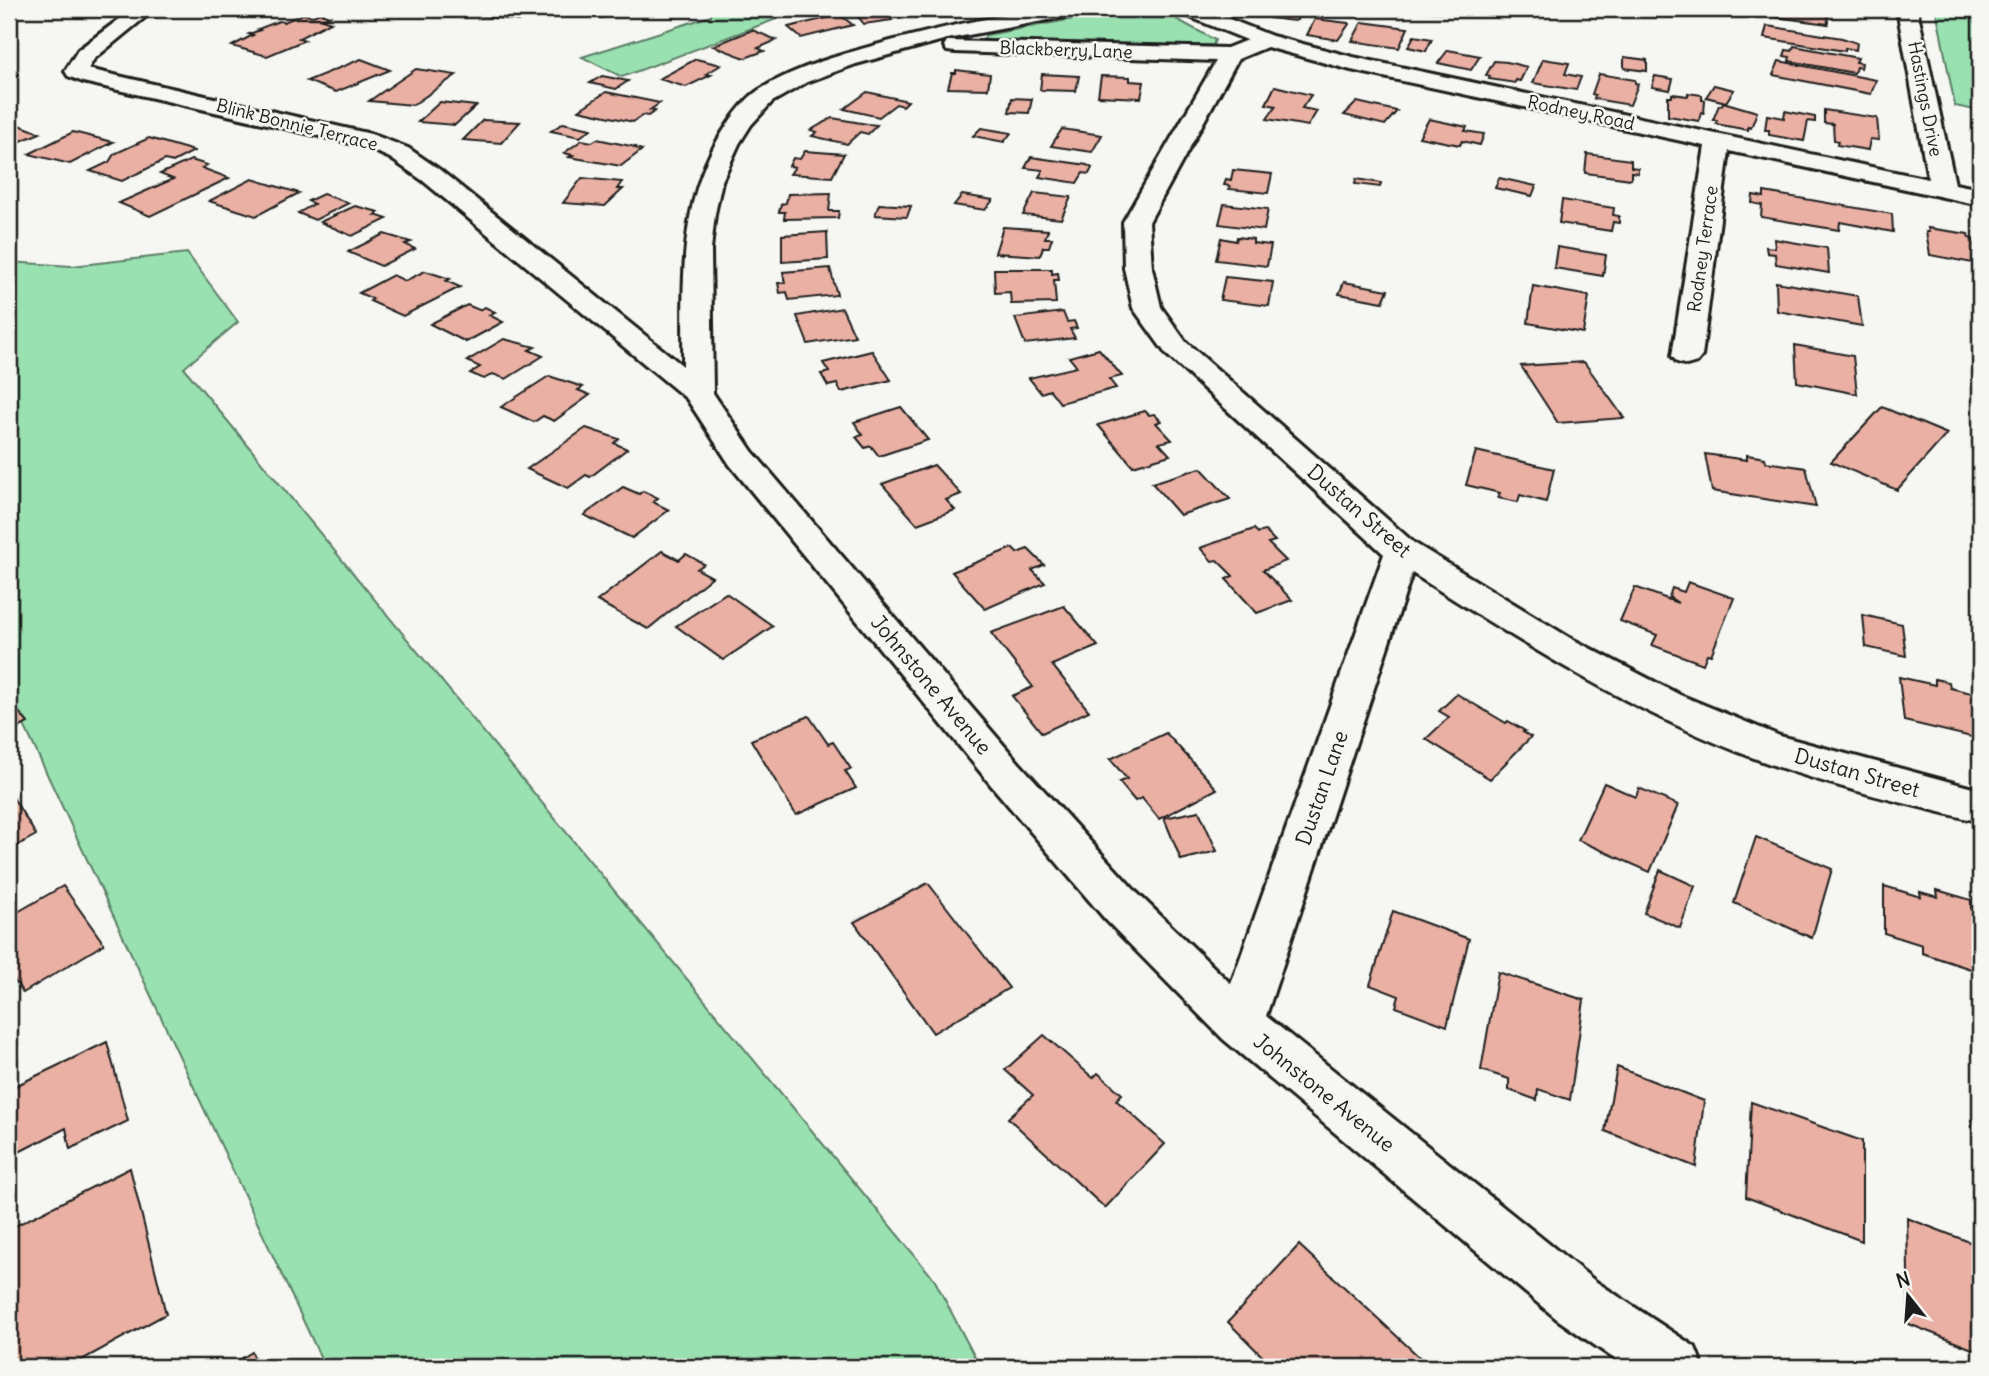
<svg xmlns="http://www.w3.org/2000/svg" width="1989" height="1376" font-family="Delius,sans-serif">
  <style>
    .green { fill: #99e1b0; stroke: #5a7e66; stroke-width: 2 }
    .building { fill: #e9b0a3; stroke: #1c1c1c; stroke-width: 2 }
    .lines { fill: none; stroke-linecap: round; stroke-linejoin: round }
    .minor-casing { stroke: #1c1c1c; stroke-width: 6 }
    .minor { fill: #f6f6f2; fill-rule: evenodd }
    .labels { text-anchor: middle; stroke-width: 5; stroke-linejoin: round; paint-order: stroke }
    .far-street-label { font-size: 18px; fill: #1c1c1c; stroke: #f6f6f2 }
    .street-label { font-size: 21px; fill: #1c1c1c; stroke: #f6f6f2 }
  </style>
  <rect width="100%" height="100%" fill="#f6f6f2"/>
  <filter id="ink" filterUnits="userSpaceOnUse"><feTurbulence type="fractalNoise" baseFrequency=".0143" numOctaves="2"/><feDisplacementMap in="SourceGraphic" scale="14" xChannelSelector="R" yChannelSelector="G"/><feConvolveMatrix kernelMatrix="1 2 1 2 8 2 1 2 1" color-interpolation-filters="sRGB"/></filter>
  <g filter="url(#ink)">
    <g class="green">
      <polygon points="712,9 803,9 622,77 582,57 711,16"/>
      <polygon points="1128,9 1158,9 1215,40 1213,45 1183,45 988,42 984,38 986,35"/>
      <path d="M1380 9H1575C1512 19 1444 12 1380 9Z"/>
      <polygon points="1936,9 1980,9 1980,111 1955,106"/>
      <polygon points="187,253 238,322 184,368 934,1279 980,1367 325,1367 9,693 9,262 72,266"/>
    </g>
    <g class="building">
      <polygon points="486,9 535,9 519,21 476,15"/>
      <polygon points="586,9 632,9 601,18"/>
      <polygon points="852,9 897,9 902,15 890,17 892,20 864,24"/>
      <polygon points="1271,9 1301,9 1297,20 1294,21 1269,18"/>
      <polygon points="1762,9 1827,9 1828,24 1761,15"/>
      <polygon points="320,13 330,16 322,19 331,22 299,38 305,40 267,56 232,46 253,35 249,34 260,30 258,29 279,21 284,22 303,14 313,16"/>
      <polygon points="840,15 853,25 801,38 788,27"/>
      <polygon points="1315,19 1348,23 1349,24 1338,40 1307,35"/>
      <polygon points="1362,22 1408,28 1399,48 1352,41"/>
      <polygon points="1767,26 1842,38 1857,43 1856,50 1845,48 1845,51 1764,38"/>
      <polygon points="752,30 777,40 758,48 764,51 745,58 713,46"/>
      <polygon points="1414,36 1432,39 1426,51 1408,47"/>
      <polygon points="1794,46 1858,58 1856,62 1862,63 1861,68 1856,67 1854,73 1789,61 1790,57 1784,56 1786,50 1792,51"/>
      <polygon points="1448,50 1480,56 1471,70 1438,63"/>
      <polygon points="1624,57 1647,60 1647,71 1624,68"/>
      <polygon points="361,59 390,70 336,92 307,81"/>
      <polygon points="696,59 721,65 706,74 711,75 686,87 659,79"/>
      <polygon points="1543,59 1569,63 1565,74 1581,77 1576,90 1533,83"/>
      <polygon points="1494,61 1507,62 1527,67 1520,81 1516,80 1515,83 1489,79 1490,76 1486,75"/>
      <polygon points="1779,61 1876,80 1871,94 1773,75"/>
      <polygon points="416,69 456,75 413,105 369,101"/>
      <polygon points="956,70 990,74 988,89 948,88 952,73 956,73"/>
      <polygon points="1042,74 1079,76 1076,91 1040,90"/>
      <polygon points="1599,74 1635,80 1635,83 1638,84 1630,105 1594,99 1595,95 1592,94"/>
      <polygon points="602,76 628,81 616,89 590,83"/>
      <polygon points="1101,76 1130,77 1130,81 1144,82 1141,98 1098,96"/>
      <polygon points="1655,76 1673,79 1670,90 1652,87"/>
      <polygon points="1714,85 1734,90 1726,102 1706,97"/>
      <polygon points="1275,86 1311,95 1302,108 1317,111 1308,126 1267,119 1276,106 1266,104"/>
      <polygon points="606,92 660,103 650,110 655,111 648,116 643,115 633,122 579,110"/>
      <polygon points="867,92 908,101 903,106 896,104 879,117 844,109"/>
      <polygon points="1688,93 1702,95 1702,100 1705,100 1704,113 1701,112 1699,121 1668,116 1668,97 1672,97 1672,94 1688,96"/>
      <polygon points="1012,98 1032,99 1029,113 1009,112"/>
      <polygon points="440,102 476,106 455,125 418,122"/>
      <polygon points="1357,102 1397,111 1385,125 1344,115"/>
      <polygon points="1723,102 1757,112 1751,128 1748,127 1748,130 1716,124 1717,120 1713,120 1719,105 1722,105"/>
      <polygon points="1824,110 1877,118 1879,140 1870,139 1868,150 1837,145 1838,141 1834,140 1833,124 1824,123"/>
      <polygon points="1785,111 1815,117 1815,122 1808,121 1804,141 1769,135 1769,130 1765,130 1767,115 1784,118"/>
      <polygon points="832,118 867,124 877,125 868,134 860,132 847,144 812,136 817,132 811,130"/>
      <polygon points="1429,119 1467,127 1465,131 1484,134 1480,145 1462,141 1460,145 1419,137"/>
      <polygon points="483,120 520,122 501,143 463,140"/>
      <polygon points="9,121 40,133 9,146"/>
      <polygon points="563,123 591,129 580,137 551,131"/>
      <polygon points="981,128 1011,133 1004,142 973,136"/>
      <polygon points="1062,129 1102,135 1092,152 1051,146"/>
      <polygon points="73,132 113,142 70,164 29,154"/>
      <polygon points="149,138 194,151 173,162 165,160 122,181 90,171 109,162 114,154"/>
      <polygon points="597,139 636,147 635,148 642,150 621,166 569,157 573,155 564,153 582,140 592,142"/>
      <polygon points="805,151 844,154 832,177 790,174 795,167 789,166 793,158 800,159"/>
      <polygon points="1587,154 1631,160 1631,167 1638,168 1638,173 1631,172 1631,179 1585,173"/>
      <polygon points="1031,157 1087,165 1092,168 1089,174 1083,173 1077,183 1039,177 1043,170 1025,168"/>
      <polygon points="191,160 207,165 202,168 229,178 150,216 119,203 173,179 160,174"/>
      <polygon points="1233,170 1272,174 1268,193 1229,189 1230,186 1224,185 1226,179 1231,180"/>
      <polygon points="582,178 622,182 617,189 623,189 605,206 563,203"/>
      <polygon points="1499,178 1536,186 1532,196 1495,188"/>
      <polygon points="252,179 299,193 256,216 209,201"/>
      <polygon points="1356,179 1381,183 1380,187 1355,184"/>
      <polygon points="1764,192 1892,214 1893,232 1840,222 1839,230 1761,217 1762,205 1752,203 1753,195 1764,197"/>
      <polygon points="831,193 829,211 839,211 838,218 784,219 785,212 779,212 781,204 786,203 788,194"/>
      <polygon points="1034,193 1071,197 1061,219 1023,215"/>
      <polygon points="323,194 349,203 315,220 298,213 314,204 308,201"/>
      <polygon points="962,195 993,200 985,210 954,205"/>
      <polygon points="1562,200 1614,208 1613,215 1619,216 1619,223 1613,222 1611,231 1559,223"/>
      <polygon points="879,204 911,206 907,217 875,215"/>
      <polygon points="1224,204 1268,209 1264,230 1219,224"/>
      <polygon points="355,206 379,212 375,215 387,219 352,236 320,222"/>
      <polygon points="1003,227 1048,230 1045,238 1052,238 1049,247 1043,247 1040,256 995,253"/>
      <polygon points="1928,228 1968,234 1969,238 1973,239 1978,264 1930,255 1926,232 1929,232"/>
      <polygon points="827,232 828,259 782,262 782,235"/>
      <polygon points="384,234 411,242 405,244 415,249 381,266 348,252"/>
      <polygon points="1237,237 1253,239 1253,243 1271,245 1267,266 1216,260 1221,238 1236,241"/>
      <polygon points="1774,239 1827,248 1829,273 1776,264 1775,254 1767,253 1766,247 1775,248"/>
      <polygon points="1557,247 1606,255 1603,276 1554,268"/>
      <polygon points="830,268 837,295 789,300 787,292 780,293 778,283 785,283 783,272"/>
      <polygon points="994,269 1052,269 1052,274 1058,273 1059,280 1054,280 1056,303 1011,304 1010,292 995,293"/>
      <polygon points="425,271 450,279 446,281 460,287 403,316 370,301 373,299 359,293 393,275 405,281"/>
      <polygon points="1225,277 1273,282 1269,306 1220,300"/>
      <polygon points="1344,282 1388,290 1383,302 1339,294"/>
      <polygon points="1776,282 1858,296 1862,326 1777,311"/>
      <polygon points="1533,286 1589,296 1583,333 1528,323"/>
      <polygon points="467,305 479,310 485,307 495,312 489,315 503,322 466,342 430,324"/>
      <polygon points="842,308 855,336 808,344 797,316"/>
      <polygon points="1063,312 1067,322 1074,321 1077,328 1070,329 1075,338 1025,344 1015,318"/>
      <polygon points="504,339 535,347 529,350 543,356 506,379 493,374 484,379 470,373 480,367 467,361"/>
      <polygon points="1795,345 1853,356 1857,394 1797,382"/>
      <polygon points="1099,349 1122,376 1109,379 1116,388 1060,403 1050,390 1041,393 1029,378 1077,367 1069,357"/>
      <polygon points="872,351 891,380 841,392 837,384 828,386 821,374 829,372 823,363"/>
      <polygon points="1584,362 1624,418 1558,423 1521,366"/>
      <polygon points="549,376 583,387 578,390 590,395 554,421 543,416 534,422 501,407"/>
      <polygon points="901,407 928,440 879,456 871,446 865,448 856,437 863,435 854,422"/>
      <polygon points="1882,407 1947,434 1897,490 1831,462"/>
      <polygon points="1145,411 1149,415 1154,414 1161,421 1156,423 1172,440 1159,443 1170,455 1133,466 1098,425"/>
      <polygon points="586,428 619,439 614,443 627,449 590,477 586,475 568,488 527,469"/>
      <polygon points="1476,451 1554,469 1546,502 1520,495 1518,502 1498,498 1500,493 1466,485"/>
      <polygon points="1705,454 1747,460 1747,455 1765,458 1766,462 1806,468 1816,507 1712,491"/>
      <polygon points="934,465 961,494 946,500 955,510 917,524 882,484"/>
      <polygon points="1201,468 1230,499 1180,515 1152,483"/>
      <polygon points="623,487 639,494 643,491 658,498 653,502 669,510 632,538 584,515"/>
      <polygon points="1254,529 1258,533 1265,531 1275,541 1268,543 1286,561 1263,570 1292,600 1257,613 1226,579 1233,576 1217,560 1212,561 1200,548"/>
      <polygon points="1012,548 1017,553 1028,549 1044,565 1032,570 1045,583 985,609 952,572"/>
      <polygon points="662,551 679,560 686,554 704,564 697,569 712,577 648,629 597,601"/>
      <polygon points="1688,582 1734,598 1711,655 1707,654 1703,664 1652,645 1657,635 1620,621 1635,587 1678,603 1669,597 1672,588 1684,592"/>
      <polygon points="726,593 773,626 723,660 676,626"/>
      <polygon points="1064,606 1098,646 1052,665 1089,711 1042,733 1012,696 1033,687 991,633"/>
      <polygon points="1863,615 1902,624 1906,656 1866,647"/>
      <polygon points="1899,677 1935,685 1935,679 1949,682 1950,688 1980,695 1980,739 1904,721"/>
      <polygon points="1457,694 1506,723 1508,721 1525,731 1523,732 1531,737 1490,779 1426,739 1449,717 1439,711"/>
      <polygon points="9,700 28,723 9,733"/>
      <polygon points="809,716 828,744 833,742 851,769 845,771 856,788 796,815 751,740"/>
      <polygon points="1166,733 1217,789 1159,819 1142,798 1135,801 1119,782 1127,779 1110,759"/>
      <polygon points="1604,783 1636,797 1639,788 1678,805 1650,872 1578,840"/>
      <polygon points="9,791 36,835 9,850"/>
      <polygon points="1199,811 1217,851 1181,860 1164,818"/>
      <polygon points="1756,837 1832,869 1812,938 1734,903"/>
      <polygon points="1660,870 1695,886 1680,928 1644,913"/>
      <polygon points="928,883 1009,988 933,1033 854,922"/>
      <polygon points="63,886 104,944 23,993 9,972 9,917"/>
      <polygon points="1884,886 1921,897 1920,892 1938,897 1937,890 1971,900 1971,908 1980,910 1980,972 1922,953 1922,945 1884,933"/>
      <polygon points="1393,911 1469,939 1447,1026 1396,1007 1399,996 1370,985"/>
      <polygon points="1498,972 1584,1000 1570,1100 1538,1089 1537,1100 1509,1090 1509,1079 1481,1070"/>
      <polygon points="1044,1035 1093,1078 1098,1073 1122,1094 1116,1100 1165,1144 1105,1208 1008,1118 1033,1095 1005,1070"/>
      <polygon points="107,1042 128,1121 70,1149 66,1128 9,1157 9,1089"/>
      <polygon points="1617,1067 1704,1101 1696,1167 1605,1131"/>
      <polygon points="1751,1102 1862,1141 1862,1241 1746,1197"/>
      <polygon points="1971,1120 1980,1122 1980,1172"/>
      <polygon points="130,1168 166,1314 69,1367 9,1367 9,1229"/>
      <polygon points="1907,1218 1980,1246 1980,1352 1909,1324"/>
      <polygon points="1299,1245 1430,1367 1273,1367 1228,1322"/>
      <polygon points="252,1352 258,1367 228,1367"/>
    </g>
    <g class="lines">
      <defs>
        <path id="minor" d="M133 9H155L94 59 88 69 371 134 408 148 440 170 683 366C684 284 677 201 724 130 733 116 745 99 759 90 798 66 843 54 887 42 952 25 1018 9 1085 9L1082 13 1075 15 947 39 856 64 807 82 772 102 751 125 739 144 722 181 715 214 711 249 713 393 752 451 1019 763 1137 893 1231 984 1384 554 1166 354 1133 308 1124 268 1123 222 1216 61 955 52 947 51 944 46 947 41 1227 48 1247 40 1180 13 1177 9H1204L1272 36 1353 57 1928 179 1897 9H1917L1955 184 1980 189V205L1729 151 1702 356 1697 362 1687 365 1677 362 1672 356 1705 146 1351 70 1267 47 1238 59 1149 222 1152 268 1161 307 1186 342 1414 543 1570 638 1680 695 1780 736 1980 790V822C1905 803 1827 786 1754 758 1632 712 1522 643 1412 573L1266 1016 1595 1281 1695 1347 1703 1367H1626L1557 1319 1223 1039 1105 919 991 785 730 465 687 399 422 180 390 158 363 146 83 82 68 76 65 71 78 50Z"/>
      </defs>
      <use href="#minor" class="minor-casing"/>
      <use href="#minor" class="minor"/>
    </g>
  </g>
  <g class="labels">
    <g class="far-street-label">
      <text transform="translate(1066 50) rotate(2)" y="6">Blackberry Lane</text>
      <text transform="translate(1925 99) rotate(79)" y="6">Hastings Drive</text>
      <text transform="translate(1581 113) rotate(12)" y="6">Rodney Road</text>
      <text transform="translate(297 125) rotate(14)" y="6">Blink Bonnie Terrace</text>
      <text transform="translate(1703 249) rotate(-82)" y="6">Rodney Terrace</text>
    </g>
    <g class="street-label">
      <text transform="translate(1359 511) rotate(41)" y="7">Dustan Street</text>
      <text transform="translate(931 685) rotate(50)" y="7">Johnstone Avenue</text>
      <text transform="translate(1857 773) rotate(16)" y="7">Dustan Street</text>
      <text transform="translate(1322 788) rotate(-71)" y="7">Dustan Lane</text>
      <text transform="translate(1324 1093) rotate(39)" y="7">Johnstone Avenue</text>
    </g>
  </g>
  <rect width="1989" height="1376" fill="none" stroke="#f6f6f2" stroke-width="35"/>
  <rect x="18" y="18" width="1954" height="1341" fill="none" stroke="#1c1c1c" stroke-width="2.5" filter="url(#ink)"/>
  <g transform="translate(1908 1296) rotate(343)" stroke="#f6f6f2" stroke-width="5" paint-order="stroke">
  <path d="M0-5L12 26L0 18L-12 26Z" fill="#1c1c1c"/>
  <text y="-10" font-size="19" font-weight="bold" text-anchor="middle" fill="#1c1c1c">N</text>
  </g>
</svg>
